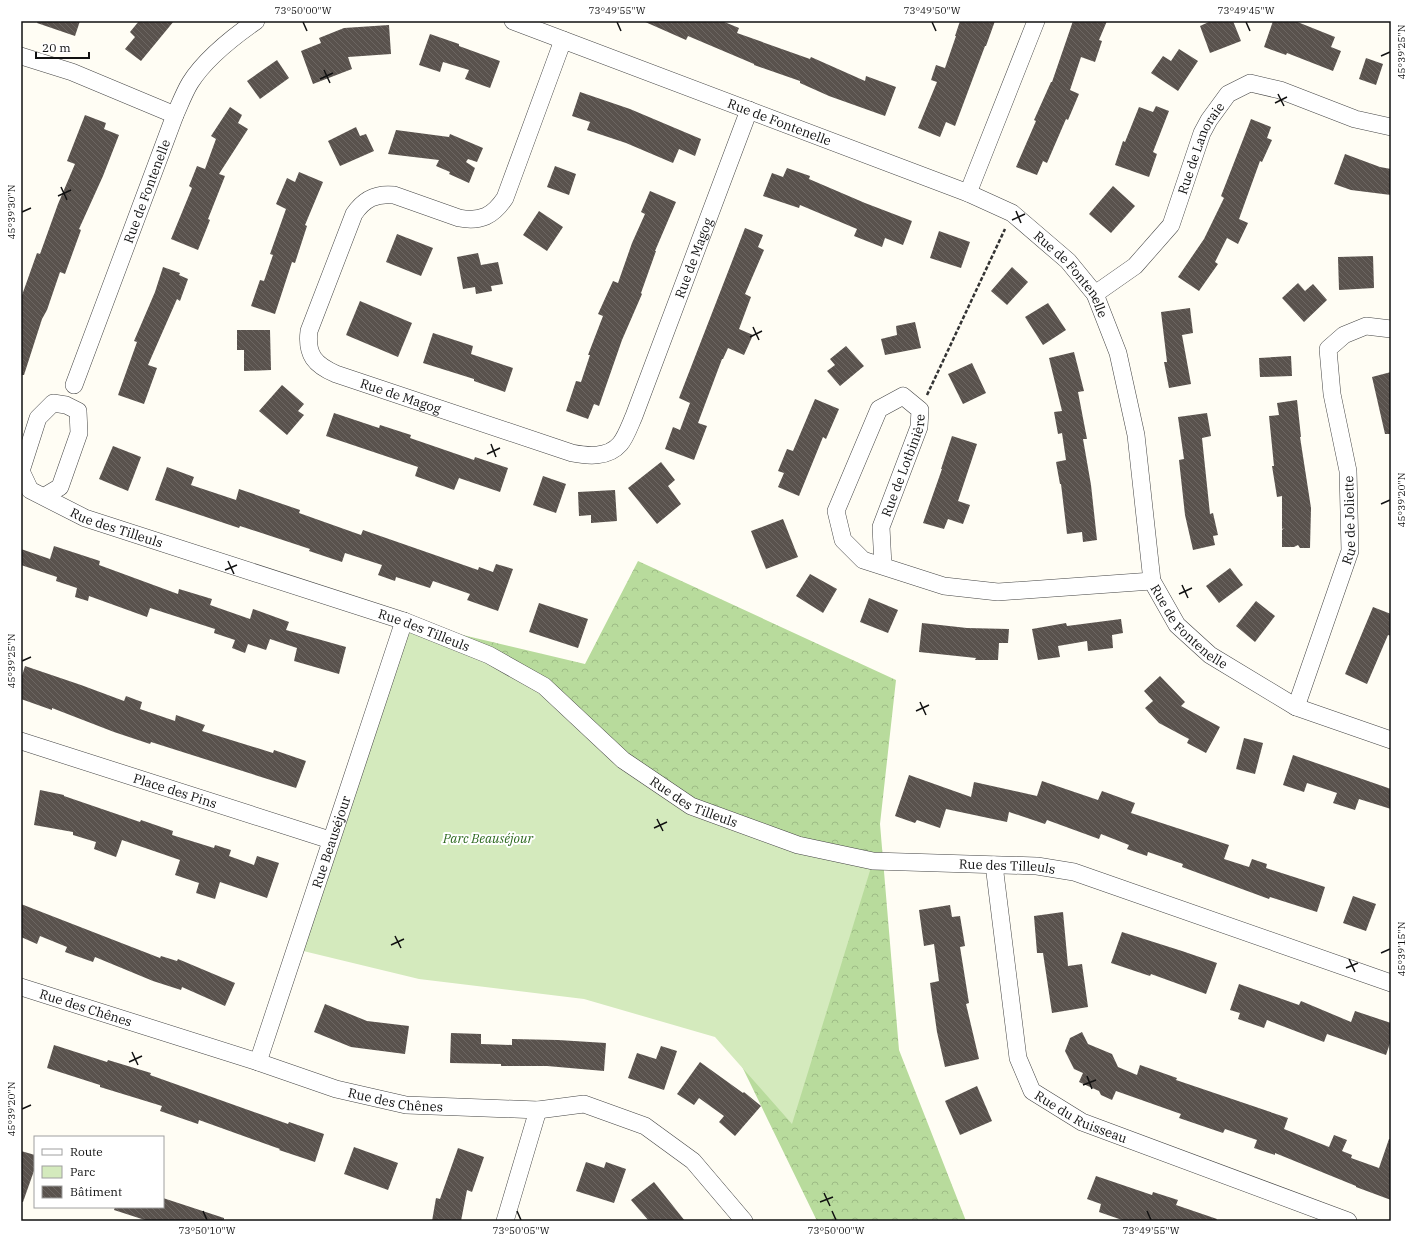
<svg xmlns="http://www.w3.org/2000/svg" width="1412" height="1242" font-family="'IBM Plex Serif',serif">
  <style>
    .forest { fill: url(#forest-crowns) }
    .park { fill: #d4eabd }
    .building { fill: url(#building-back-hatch) }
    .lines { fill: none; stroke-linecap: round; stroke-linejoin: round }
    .street-casing { stroke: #444; stroke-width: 18 }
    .path { stroke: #333; stroke-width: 2.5; stroke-dasharray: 4 2; stroke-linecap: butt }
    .street { stroke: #fff; stroke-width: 17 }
    .ticks { fill: none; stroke: #111; stroke-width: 1.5 }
    .labels { text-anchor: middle; stroke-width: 4; stroke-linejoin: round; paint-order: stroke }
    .street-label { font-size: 13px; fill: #111; stroke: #fff }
    .park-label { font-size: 13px; font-style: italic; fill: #2e6a20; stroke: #fff }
    .neatline { fill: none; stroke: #111; stroke-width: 1.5 }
    .ticks-label { font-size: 10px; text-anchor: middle; fill: #111 }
  </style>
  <defs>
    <pattern id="forest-crowns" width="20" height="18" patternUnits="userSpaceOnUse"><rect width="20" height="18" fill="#b8db9c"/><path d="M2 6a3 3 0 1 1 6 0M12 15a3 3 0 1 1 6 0" fill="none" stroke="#9dbb85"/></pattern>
    <pattern id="building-back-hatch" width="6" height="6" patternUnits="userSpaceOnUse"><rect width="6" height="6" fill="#59524d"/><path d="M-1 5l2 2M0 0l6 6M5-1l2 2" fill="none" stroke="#6c6662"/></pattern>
  </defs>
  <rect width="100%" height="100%" fill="#fffdf4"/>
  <polygon class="forest" points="638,561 896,680 880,824 899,1050 966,1221 817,1221 716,1013 404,621 585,664"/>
  <polygon class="park" points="404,621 544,686 691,806 873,861 792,1124 715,1037 584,999 419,979 295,949"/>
  <g class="building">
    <polygon points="38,21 80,21 75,36 37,23"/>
    <polygon points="139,21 174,21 141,61 125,49 135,37 130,32"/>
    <polygon points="643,21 722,21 739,28 737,33 810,59 811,57 865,81 866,76 896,87 885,116 829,96 800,83 800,81 754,65 754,64 688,36 686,40"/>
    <polygon points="960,21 995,21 986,46 985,46 955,126 946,122 940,137 918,128 937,82 931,80 936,65 945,68 956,36 955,36"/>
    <polygon points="1073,21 1107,21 1099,40 1102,41 1095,62 1081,57 1070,90 1079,94 1068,120 1066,119 1047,163 1043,161 1037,175 1016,167 1036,121 1034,120 1051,82 1052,82"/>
    <polygon points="1211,21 1233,21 1241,41 1210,53 1200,26"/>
    <polygon points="1273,21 1295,21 1335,37 1331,47 1341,51 1333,71 1287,53 1286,55 1264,47"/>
    <polygon points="389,25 391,54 348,57 352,69 313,84 301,51 321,43 319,38 344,28"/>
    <polygon points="430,34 459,44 459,46 500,61 490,88 465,79 469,70 443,62 440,72 419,65"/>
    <polygon points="1179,49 1198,61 1178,91 1151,73 1163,56 1171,61"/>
    <polygon points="1366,58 1383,64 1376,85 1359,79"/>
    <polygon points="277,60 289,78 260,99 247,81"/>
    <polygon points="580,92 630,109 701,139 695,156 679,149 673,163 626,143 587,130 590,122 572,116"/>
    <polygon points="1156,106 1169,111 1153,152 1157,154 1149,177 1115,165 1123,141 1125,142 1139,107 1153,112"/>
    <polygon points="230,107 242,115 238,123 248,129 219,174 225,176 208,219 210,220 198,250 171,239 192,188 189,186 197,166 205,169 216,139 211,136"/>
    <polygon points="85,115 106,123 104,129 119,135 103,176 79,229 81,230 65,274 60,272 47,310 42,319 24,375 21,375 21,298 37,253 40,254 58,204 75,164 67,161"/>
    <polygon points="1251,119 1271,127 1267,138 1272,140 1262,162 1260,161 1239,219 1248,223 1238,244 1227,238 1215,262 1218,264 1199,291 1178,277 1204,239 1224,198 1221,196"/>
    <polygon points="356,127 360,136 366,134 374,151 340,166 328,141"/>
    <polygon points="396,130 449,137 450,134 483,148 477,162 468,159 466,162 475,168 469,183 449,174 450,172 436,166 439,160 388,154"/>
    <polygon points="1345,154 1380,167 1391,169 1391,195 1351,190 1334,184"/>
    <polygon points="555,166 576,174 569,195 547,187"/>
    <polygon points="787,168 810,176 809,179 865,203 912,221 903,245 885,238 882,247 854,236 857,229 800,205 799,208 763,196 772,173 783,177"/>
    <polygon points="299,172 323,182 305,225 307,226 295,263 292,262 275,314 251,306 260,280 264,281 273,255 270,254 286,209 276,204 287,178 295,182"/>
    <polygon points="1113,186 1135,206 1111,233 1089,214"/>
    <polygon points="650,191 676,202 655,251 656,251 641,293 642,294 622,340 599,406 594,404 588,419 566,411 576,381 581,382 590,355 588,355 603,316 598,314 613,281 618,283 632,243 645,214 641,212"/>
    <polygon points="539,211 563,227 547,251 523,235"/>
    <polygon points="745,228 763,235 758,247 764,250 745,294 751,297 739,329 753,335 744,355 728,348 723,359 722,359 698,423 707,426 694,460 665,449 673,427 680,430 690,403 679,398"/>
    <polygon points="939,231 970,242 961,268 930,258"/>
    <polygon points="397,234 433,248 421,276 386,262"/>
    <polygon points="478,253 481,265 498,262 503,284 491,286 492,291 476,294 475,287 463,289 457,257"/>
    <polygon points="1373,256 1374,288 1339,290 1338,257"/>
    <polygon points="163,267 180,273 179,275 188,279 180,301 177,299 148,365 157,368 144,404 118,395 137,342 134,341 155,292"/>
    <polygon points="1012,267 1028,282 1007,305 991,291"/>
    <polygon points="1298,283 1305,291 1313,284 1327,300 1304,322 1282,298"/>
    <polygon points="360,301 412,323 398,357 346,335"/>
    <polygon points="1048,303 1066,330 1043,345 1025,317"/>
    <polygon points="1190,308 1193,333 1182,335 1191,384 1169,388 1164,362 1167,362 1161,312"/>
    <polygon points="915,322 921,348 885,355 881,339 897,335 896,326"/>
    <polygon points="237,330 270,330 271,370 244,371 244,350 237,350"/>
    <polygon points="433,333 473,346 471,354 513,368 505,392 474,381 474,379 423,363"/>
    <polygon points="846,346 864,366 840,386 827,371 835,365 830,359"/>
    <polygon points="1074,352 1084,391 1078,392 1087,439 1083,439 1091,485 1097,540 1083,542 1082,532 1067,534 1061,484 1060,484 1056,462 1066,460 1062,433 1058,434 1054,412 1062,411 1049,358"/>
    <polygon points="1291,356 1292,376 1260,377 1259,358"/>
    <polygon points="972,363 986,393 963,404 948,374"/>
    <polygon points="1391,372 1391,434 1385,434 1372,377"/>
    <polygon points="282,385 304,404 298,411 304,415 287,435 259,411"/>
    <polygon points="815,399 839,409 826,439 823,437 799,496 778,487 784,473 778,471 787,449 793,451"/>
    <polygon points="1297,400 1301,437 1300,437 1311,508 1310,548 1300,548 1298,545 1294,547 1282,547 1282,530 1284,528 1282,529 1282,496 1277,497 1272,466 1274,466 1269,416 1279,415 1277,403"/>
    <polygon points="334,413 379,428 380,425 411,435 410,438 474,460 475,457 508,468 500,492 459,478 454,490 415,476 418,467 326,436"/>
    <polygon points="1207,413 1211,436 1202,438 1210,514 1213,513 1218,535 1213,536 1215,545 1193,550 1185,515 1179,460 1184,459 1178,417"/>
    <polygon points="952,436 977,444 958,501 970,505 963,524 948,519 944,529 923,523 942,469 941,469"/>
    <polygon points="113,446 141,457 128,491 99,479"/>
    <polygon points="661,462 675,480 668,486 681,504 657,524 628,488"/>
    <polygon points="167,467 194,477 191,485 236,500 239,489 300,510 299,513 361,535 363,530 478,570 479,567 493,572 496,564 513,569 498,611 467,600 470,594 433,581 430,588 396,577 395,581 378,575 382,565 345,553 342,562 309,551 310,549 240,526 239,528 155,500"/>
    <polygon points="543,476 566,484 556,513 533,505"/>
    <polygon points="615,490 617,521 591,523 591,515 579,516 578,492"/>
    <polygon points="783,519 798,557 766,569 751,531"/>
    <polygon points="54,546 100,561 99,565 178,594 179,589 212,599 210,605 250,619 253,609 289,622 286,630 346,647 339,674 294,661 297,648 270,639 266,650 248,644 245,653 232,648 235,640 214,633 215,629 150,608 147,617 89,596 88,601 75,597 77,588 56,581 57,577 21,565 21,549 50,559"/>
    <polygon points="1230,568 1243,585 1219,603 1206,586"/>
    <polygon points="810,574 837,589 823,613 796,596"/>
    <polygon points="869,598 898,610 888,633 860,622"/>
    <polygon points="1256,601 1275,616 1255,642 1236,626"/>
    <polygon points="539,603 588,619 578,648 529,632"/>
    <polygon points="1373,607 1391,614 1391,636 1388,635 1367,684 1345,674"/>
    <polygon points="1121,619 1123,633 1112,635 1113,648 1088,651 1087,641 1058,646 1060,657 1038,660 1032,629 1066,623 1067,626"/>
    <polygon points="922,623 967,628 1009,629 1008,643 999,643 998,660 975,660 976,658 919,652"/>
    <polygon points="25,666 81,685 124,701 126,696 142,702 140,709 175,721 176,715 205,725 202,731 273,753 274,750 306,761 296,788 151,742 150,744 114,732 52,708 52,710 21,699 21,679"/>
    <polygon points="1160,676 1185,702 1181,706 1220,727 1206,753 1187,743 1189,739 1159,723 1145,708 1153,701 1144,691"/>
    <polygon points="1244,738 1263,743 1255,774 1236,769"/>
    <polygon points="1293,755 1391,789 1391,809 1359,799 1355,810 1333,803 1337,793 1307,783 1304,792 1283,785"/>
    <polygon points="909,775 971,797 974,782 1037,796 1042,781 1098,800 1102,791 1135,803 1131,813 1229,845 1224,859 1249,867 1252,859 1267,864 1266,868 1325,887 1317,912 1270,897 1269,899 1182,867 1183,864 1148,852 1147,856 1127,849 1129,845 1101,834 1099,839 1047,820 1045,824 1009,812 1007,822 946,809 940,828 917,820 915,823 895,816"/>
    <polygon points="40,790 64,795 64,796 140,822 141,820 173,831 172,835 214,848 215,845 231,850 229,856 254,865 257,856 279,863 267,898 220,882 215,899 196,893 199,883 175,875 180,860 122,840 116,857 94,849 96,842 73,835 73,832 34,825"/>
    <polygon points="1353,896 1376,904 1366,931 1343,923"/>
    <polygon points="21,904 160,958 161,956 177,961 178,959 235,983 225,1006 182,987 181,990 153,981 95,957 93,962 65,952 67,947 40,936 37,944 21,937"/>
    <polygon points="950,905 952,917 960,916 965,946 960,947 969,1003 966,1004 979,1059 945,1067 937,1032 930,983 939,981 934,944 924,946 919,910"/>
    <polygon points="1063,912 1068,966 1082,964 1088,1007 1052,1013 1043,953 1037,953 1034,916"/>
    <polygon points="1122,932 1182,951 1217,963 1206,994 1151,974 1150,976 1111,963"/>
    <polygon points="1239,984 1299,1005 1301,1001 1351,1022 1355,1011 1391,1023 1391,1040 1386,1055 1327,1034 1324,1042 1267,1020 1264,1028 1238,1019 1240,1013 1230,1010"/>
    <polygon points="325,1004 367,1021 409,1026 405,1054 351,1047 314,1032"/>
    <polygon points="1082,1032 1088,1044 1112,1054 1118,1067 1137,1075 1140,1065 1177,1078 1176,1080 1288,1118 1284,1129 1329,1147 1334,1135 1347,1140 1342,1151 1352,1155 1351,1158 1379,1168 1389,1139 1391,1139 1391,1200 1356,1187 1356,1186 1275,1153 1275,1155 1254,1148 1257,1140 1225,1129 1223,1133 1179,1118 1181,1114 1116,1091 1112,1100 1101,1095 1099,1091 1079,1082 1083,1073 1074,1069 1065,1051 1070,1038"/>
    <polygon points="451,1033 481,1034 481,1044 512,1045 512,1039 558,1040 606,1043 604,1071 547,1066 501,1066 501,1064 450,1063"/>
    <polygon points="54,1045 107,1062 108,1060 151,1073 150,1075 288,1124 289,1122 324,1134 315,1162 279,1150 280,1149 199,1120 198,1124 160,1111 162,1106 100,1087 100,1085 47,1068"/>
    <polygon points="661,1046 677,1051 664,1090 628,1078 637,1053 656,1059"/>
    <polygon points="700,1062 743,1093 744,1092 761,1106 735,1136 719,1122 724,1116 699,1098 694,1105 677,1094"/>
    <polygon points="977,1086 992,1121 960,1135 945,1101"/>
    <polygon points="354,1147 398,1163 388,1190 344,1174"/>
    <polygon points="458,1148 484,1157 472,1192 467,1190 461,1221 432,1221 436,1198 440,1199"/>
    <polygon points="21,1151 35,1155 35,1168 23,1202 21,1202"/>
    <polygon points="586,1162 604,1168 606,1162 626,1169 614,1203 576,1191"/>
    <polygon points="1096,1176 1152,1195 1153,1192 1178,1200 1176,1205 1217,1219 1216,1221 1125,1221 1099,1212 1101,1204 1087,1199"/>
    <polygon points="654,1182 685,1221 649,1221 631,1200"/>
    <polygon points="163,1198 224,1218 224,1221 148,1221 114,1210 115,1207 163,1207"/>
  </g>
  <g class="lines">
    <defs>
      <g id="street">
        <path id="s1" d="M513 21 968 193 1012 213 1068 261 1095 294 1118 353 1136 435 1152 581 1177 625 1210 655 1296 707 1391 740"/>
        <path id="s2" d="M563 40 505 198C493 216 481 222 459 218L394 195C376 193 364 199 354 214L309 331C306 355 315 365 336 374L572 453C588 456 608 458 620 444 626 437 630 425 634 416L749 110"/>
        <polyline points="21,56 72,72 175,115"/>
        <polyline points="968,193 1036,21"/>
        <path id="s3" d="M1095 294 1135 266 1171 225 1202 133 1209 120 1228 94 1250 83 1280 90 1355 119 1391 127"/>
        <path id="s4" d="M74 385 175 115C180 104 184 93 190 83 205 59 233 37 256 21"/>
        <path id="s5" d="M45 496 60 487 79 433 78 411 66 405 53 403 38 418 21 471 30 490 85 518 404 621 489 655 544 686 623 760 691 806 798 845 873 861 1037 866 1074 872 1391 983"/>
        <path id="s6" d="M883 566 881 527 919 427 920 410 903 396 879 409 836 511 843 540 863 560 944 586 998 592 1152 581"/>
        <path id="s7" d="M1296 707 1350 551 1348 471 1332 394 1328 349 1344 335 1366 326 1391 329"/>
        <path id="s8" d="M21 741 330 840"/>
        <path id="s9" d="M994 865 1018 1058 1032 1091 1082 1122 1348 1221"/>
        <path id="s10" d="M21 987 258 1062 336 1089 406 1105 538 1110 584 1104 645 1126 693 1161 744 1221"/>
        <path id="s11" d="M258 1062 404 621"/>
        <polyline points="505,1221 538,1110"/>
      </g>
    </defs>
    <use href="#street" class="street-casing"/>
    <polyline class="path" points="927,395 1005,229"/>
    <use href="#street" class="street"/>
  </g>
  <path class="ticks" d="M303 22 307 31M617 22 621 31M932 22 936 31M1246 22 1250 31M1381 56 1390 52M324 70 330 83M320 79 333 73M1278 94 1284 106M1275 103 1287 97M61 187 67 200M58 196 71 190M1016 211 1021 223M22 212 31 208M1012 220 1025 214M753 327 759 340M750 337 762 331M491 444 496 457M487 454 500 448M1381 504 1390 500M228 561 234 574M225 570 237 565M1182 585 1188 598M1179 594 1192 588M22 661 31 657M920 702 926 715M916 711 929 705M657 819 663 831M654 828 667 822M395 936 401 948M391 945 404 939M1381 953 1390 949M1349 959 1355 972M1346 968 1358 963M132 1052 138 1065M129 1062 142 1056M1087 1076 1092 1089M1083 1085 1096 1080M22 1109 31 1105M824 1193 830 1206M820 1202 833 1197M203 1211 207 1220M517 1211 521 1220M832 1211 836 1220M1147 1211 1151 1220"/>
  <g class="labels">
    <g class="street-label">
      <text dy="5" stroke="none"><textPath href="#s1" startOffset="285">Rue de Fontenelle</textPath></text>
      <text dy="5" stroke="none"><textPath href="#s3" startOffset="186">Rue de Lanoraie</textPath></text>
      <text dy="5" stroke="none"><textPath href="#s4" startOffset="207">Rue de Fontenelle</textPath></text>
      <text dy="5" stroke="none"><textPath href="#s2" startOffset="1020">Rue de Magog</textPath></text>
      <text dy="5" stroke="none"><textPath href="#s1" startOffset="621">Rue de Fontenelle</textPath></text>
      <text dy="5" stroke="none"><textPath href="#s2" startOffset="588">Rue de Magog</textPath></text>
      <text dy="5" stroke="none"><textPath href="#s6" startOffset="105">Rue de Lotbinière</textPath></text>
      <text dy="5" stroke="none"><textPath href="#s7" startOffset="196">Rue de Joliette</textPath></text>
      <text dy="5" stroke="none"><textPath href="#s5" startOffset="316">Rue des Tilleuls</textPath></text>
      <text dy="5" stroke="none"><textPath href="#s1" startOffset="1005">Rue de Fontenelle</textPath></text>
      <text dy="5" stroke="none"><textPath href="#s5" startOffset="640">Rue des Tilleuls</textPath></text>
      <text dy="5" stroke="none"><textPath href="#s8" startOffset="162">Place des Pins</textPath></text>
      <text dy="5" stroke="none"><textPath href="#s5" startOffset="964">Rue des Tilleuls</textPath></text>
      <text dy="5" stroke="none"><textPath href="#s11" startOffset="232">Rue Beauséjour</textPath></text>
      <text dy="5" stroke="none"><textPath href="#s5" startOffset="1288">Rue des Tilleuls</textPath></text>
      <text dy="5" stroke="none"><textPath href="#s10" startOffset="68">Rue des Chênes</textPath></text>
      <text dy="5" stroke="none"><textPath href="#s10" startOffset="392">Rue des Chênes</textPath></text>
      <text dy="5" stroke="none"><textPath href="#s9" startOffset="286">Rue du Ruisseau</textPath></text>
    </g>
    <g class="park-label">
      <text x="488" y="843">Parc Beauséjour</text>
    </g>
  </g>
  <rect width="1412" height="1242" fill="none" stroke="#ffffff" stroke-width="44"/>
  <rect x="34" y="1136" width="130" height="72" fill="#ffffff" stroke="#a0a0a0"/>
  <rect x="42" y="1149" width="20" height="6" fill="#ffffff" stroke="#a0a0a0"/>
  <text x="70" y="1156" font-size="12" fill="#111111">Route</text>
  <rect x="42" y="1166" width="20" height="12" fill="#d4eabd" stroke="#a0a0a0"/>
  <text x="70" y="1176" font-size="12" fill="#111111">Parc</text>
  <rect x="42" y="1186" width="20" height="12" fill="url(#building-back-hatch)" stroke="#a0a0a0"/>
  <text x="70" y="1196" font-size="12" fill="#111111">Bâtiment</text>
  <path d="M36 52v6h53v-6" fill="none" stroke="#111111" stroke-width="2"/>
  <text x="42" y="52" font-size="12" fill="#111111" stroke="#ffffff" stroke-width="3" paint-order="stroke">20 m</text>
  <rect x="22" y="22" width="1368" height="1198" class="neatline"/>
  <g class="ticks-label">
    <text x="303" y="14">73°50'00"W</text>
    <text x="617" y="14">73°49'55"W</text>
    <text x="932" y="14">73°49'50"W</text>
    <text x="1246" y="14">73°49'45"W</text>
    <text transform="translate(1401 52) rotate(-90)" y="4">45°39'25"N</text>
    <text transform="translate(11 212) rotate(-90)" y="4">45°39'30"N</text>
    <text transform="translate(1401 500) rotate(-90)" y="4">45°39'20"N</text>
    <text transform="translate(11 661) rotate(-90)" y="4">45°39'25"N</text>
    <text transform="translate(1401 949) rotate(-90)" y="4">45°39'15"N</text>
    <text transform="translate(11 1109) rotate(-90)" y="4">45°39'20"N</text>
    <text x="207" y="1234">73°50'10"W</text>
    <text x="521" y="1234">73°50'05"W</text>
    <text x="836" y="1234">73°50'00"W</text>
    <text x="1151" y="1234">73°49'55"W</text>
  </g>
</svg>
